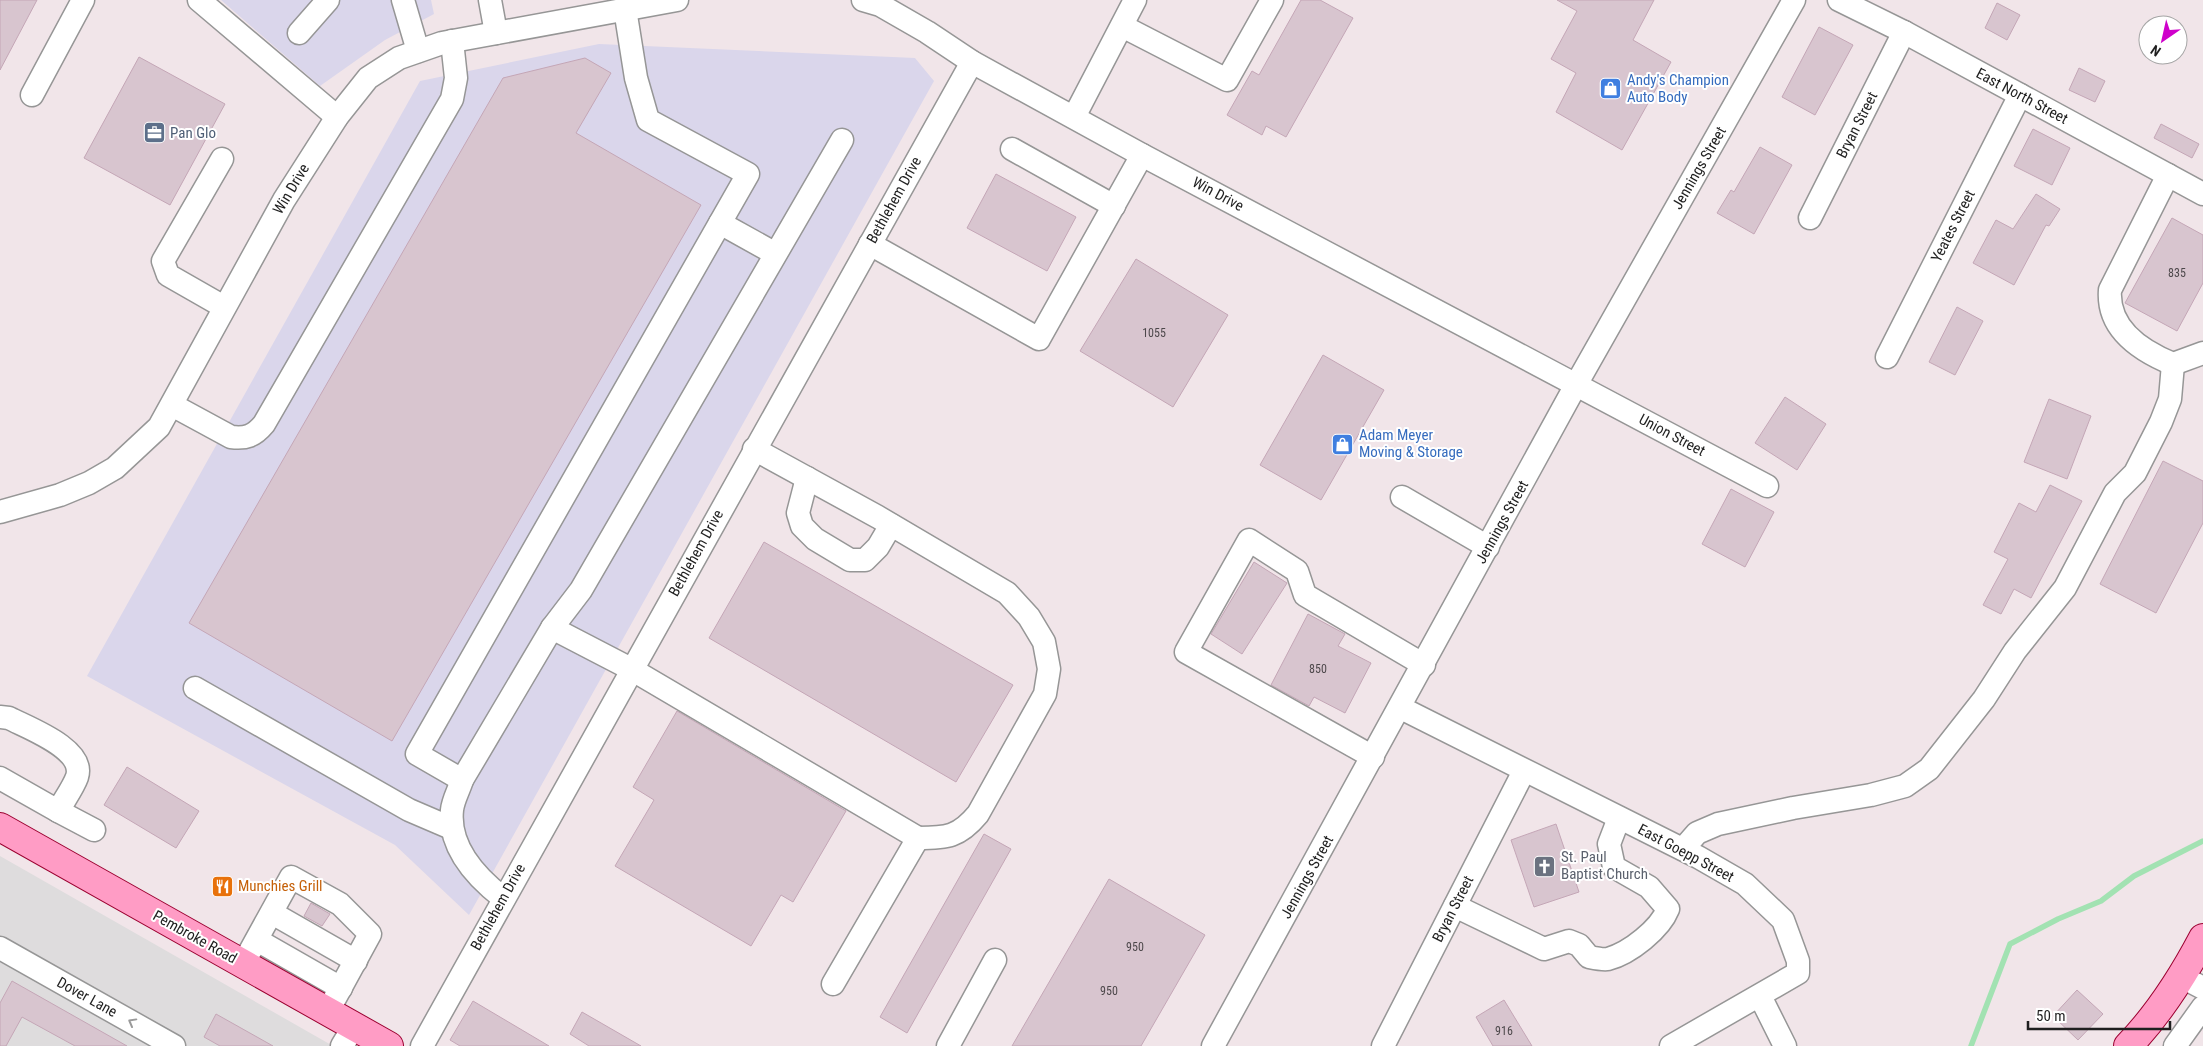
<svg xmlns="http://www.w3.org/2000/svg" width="2203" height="1046" font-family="'Roboto Condensed',sans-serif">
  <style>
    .residential { fill: #dedcdd }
    .industrial { fill: #dad6eb }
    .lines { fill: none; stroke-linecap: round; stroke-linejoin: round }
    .stream { stroke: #a2e2b2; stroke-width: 5.5 }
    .building { fill: #d8c5cf; stroke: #c4a6b6 }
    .minor-casing { stroke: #969696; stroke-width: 25 }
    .major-casing { stroke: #9b0030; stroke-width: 30 }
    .minor { stroke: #fff; stroke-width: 22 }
    .major { stroke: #ff9cc5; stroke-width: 28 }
    .oneway { stroke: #9a9a9a }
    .labels { text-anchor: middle; stroke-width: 4; stroke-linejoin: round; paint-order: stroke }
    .number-label { font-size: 12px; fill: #4d484b }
    .shop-label { font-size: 15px; fill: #366cbe; stroke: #fff; text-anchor: start }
    .street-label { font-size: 15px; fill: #1f1f1f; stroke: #fff }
    .service-label { font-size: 15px; fill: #4e5e75; stroke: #fff; text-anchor: start }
    .worship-label { font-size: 15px; fill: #5b616d; stroke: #fff; text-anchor: start }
    .food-label { font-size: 15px; fill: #c56008; stroke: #fff; text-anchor: start }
  </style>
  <rect width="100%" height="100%" fill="#f1e5e9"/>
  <polygon class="residential" points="0,856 333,1046 0,1046"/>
  <g class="industrial">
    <polygon points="221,0 431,0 434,14 385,40 320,86"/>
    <polygon points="599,44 915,58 934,81 469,915 395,845 87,676 420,81"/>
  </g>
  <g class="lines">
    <polyline class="stream" points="1971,1046 2010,944 2058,919 2101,901 2134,876 2203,841"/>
  </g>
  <g class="building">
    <polygon points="0,0 37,0 0,70"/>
    <polygon points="1301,0 1320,0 1353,18 1286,137 1266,126 1262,135 1227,115 1252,71 1259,75"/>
    <polygon points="1557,0 1654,0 1633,40 1671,62 1622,150 1556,112 1576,73 1551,59 1577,11"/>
    <polygon points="1997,3 2020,15 2007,40 1985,28"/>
    <polygon points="1819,27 1853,45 1815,115 1782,97"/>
    <polygon points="139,57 225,104 170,205 84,158"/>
    <polygon points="585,58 611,73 576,133 701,205 392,741 189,623 503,78"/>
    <polygon points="2079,68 2105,81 2095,102 2069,90"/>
    <polygon points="2161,124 2199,144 2192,158 2154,138"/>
    <polygon points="2033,129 2070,148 2052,185 2014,166"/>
    <polygon points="1760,147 1792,165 1754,234 1717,213 1731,190 1734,192"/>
    <polygon points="996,174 1076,217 1047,271 967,228"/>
    <polygon points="2036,194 2060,209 2049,226 2046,225 2014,285 1973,263 1996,220 2013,229"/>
    <polygon points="2172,218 2203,235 2203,283 2177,331 2125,303"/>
    <polygon points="1136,259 1228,315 1173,407 1080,351"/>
    <polygon points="1957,307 1983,321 1955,375 1929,362"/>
    <polygon points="1323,355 1384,390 1321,500 1260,465"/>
    <polygon points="1785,397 1826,424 1797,470 1755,443"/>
    <polygon points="2049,399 2091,416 2067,479 2024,462"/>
    <polygon points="2163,461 2203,481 2203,523 2156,613 2100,584"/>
    <polygon points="2050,485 2082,501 2031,598 2014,589 2001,614 1983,605 2008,559 1994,552 2019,503 2036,512"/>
    <polygon points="1731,489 1774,512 1745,567 1702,544"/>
    <polygon points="764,542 1013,685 956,782 709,638"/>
    <polygon points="1254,562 1287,583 1242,654 1211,634"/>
    <polygon points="1308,614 1345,634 1338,646 1371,663 1345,713 1314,697 1309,706 1271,685"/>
    <polygon points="677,711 846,811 793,902 781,895 751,946 615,866 654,800 633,787"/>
    <polygon points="127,767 199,811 176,848 104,805"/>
    <polygon points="1556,824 1579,892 1534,907 1511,840"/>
    <polygon points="984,834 1011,849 907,1033 880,1017"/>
    <polygon points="1109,879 1205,935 1141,1046 1012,1046"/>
    <polygon points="311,903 330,914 322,926 304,916"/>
    <polygon points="12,981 127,1046 75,1046 22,1017 6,1046 0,1046 0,1003"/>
    <polygon points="2077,990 2103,1014 2078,1040 2053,1016"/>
    <polygon points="1504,1000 1532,1046 1493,1046 1476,1017"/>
    <polygon points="473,1001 549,1046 460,1046 450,1040"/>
    <polygon points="582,1012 641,1046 589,1046 570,1034"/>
    <polygon points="216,1014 273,1046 220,1046 204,1037"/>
  </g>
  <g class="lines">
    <defs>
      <g id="minor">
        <polyline points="199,0 337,117"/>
        <polyline points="403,0 418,51"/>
        <polyline points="490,0 496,33"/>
        <polyline points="863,0 880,5 927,32 972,62 1142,155 1767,486"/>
        <polyline points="1839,0 1904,32 2203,194"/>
        <polyline points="625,9 636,78 648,120 748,174 417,754 462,780 552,628 581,590 842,140"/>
        <polyline points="1122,26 1227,80 1272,0"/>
        <polyline points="299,33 328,0"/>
        <polyline points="32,95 83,0"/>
        <polyline points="1074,117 1135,0"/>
        <polyline points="1012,149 1114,206"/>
        <polyline points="222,159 163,261 168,275 224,307"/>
        <path d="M2168 175 2110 290C2107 329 2141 351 2173 364L2203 353"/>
        <polyline points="1810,218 1904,32"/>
        <polyline points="720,223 774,253"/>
        <polyline points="870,244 1039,339 1142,155"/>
        <polyline points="1887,357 2020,95"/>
        <path d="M172 405 231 437C246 439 254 436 264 424L452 99 456 78 452 41"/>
        <path d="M754 449 878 517 1007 593 1029 617 1044 642 1049 669 1045 694 978 814C959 837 947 838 918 838"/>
        <polyline points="807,478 798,513 802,526 815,539 850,560 865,560 878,547 891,525"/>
        <polyline points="1402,497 1488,547"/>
        <polyline points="0,512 60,495 89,483 115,468 159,427 284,200 337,117 368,78 399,58 442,43 677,0"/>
        <polyline points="552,628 631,669 918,838 833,984"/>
        <polyline points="195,688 409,810 451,828"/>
        <polyline points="1401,708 1698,857 1745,884 1783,920 1798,961 1798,973 1671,1046"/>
        <path d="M0 717 9 718C28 728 86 749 77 777 73 788 64 800 58 811L0 778"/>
        <polyline points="1373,757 1186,652 1249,540 1297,571 1305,595 1424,665"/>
        <path d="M462 780C459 790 453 800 452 810 448 847 476 877 503 898"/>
        <polyline points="58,811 94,830"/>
        <polyline points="1683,849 1697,833 1718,824 1793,808 1871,795 1905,786 1929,769 1984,699 2015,651 2065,588 2115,493 2135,473 2161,422 2170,399 2173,364"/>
        <path d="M1455 906 1544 949 1569 941 1579 945 1589 957C1594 958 1603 960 1608 959 1630 953 1660 929 1668 909L1649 887 1614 867 1609 844 1619 818"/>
        <polyline points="272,913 356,961"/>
        <polyline points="257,940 341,988"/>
        <polyline points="0,948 174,1046"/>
        <polyline points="243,964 291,877 340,904 370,934 328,1011"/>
        <polyline points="2182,977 2203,988"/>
        <polyline points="1760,996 1785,1046"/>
        <polyline points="342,1046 354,1026"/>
        <polyline points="422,1046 972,62"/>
        <polyline points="948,1046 995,960"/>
        <polyline points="1213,1046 1577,383 1794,0"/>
        <polyline points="1383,1046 1524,771"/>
        <polyline points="2175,1046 2203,1007"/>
      </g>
      <g id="major">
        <polyline points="0,827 389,1046"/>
        <path d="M2128 1046C2159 1014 2183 976 2203 938"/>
      </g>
    </defs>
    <use href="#minor" class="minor-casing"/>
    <use href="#major" class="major-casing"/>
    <use href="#minor" class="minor"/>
    <use href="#major" class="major"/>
  </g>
  <defs><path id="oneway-chevron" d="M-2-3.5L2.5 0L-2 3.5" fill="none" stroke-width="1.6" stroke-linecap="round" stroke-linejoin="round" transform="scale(1.25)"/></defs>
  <use class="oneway" href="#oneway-chevron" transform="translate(132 1022) rotate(-151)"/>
  <defs>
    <symbol id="shop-square" viewBox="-11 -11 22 22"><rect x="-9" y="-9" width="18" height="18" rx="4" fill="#3f7fe0" stroke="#fff"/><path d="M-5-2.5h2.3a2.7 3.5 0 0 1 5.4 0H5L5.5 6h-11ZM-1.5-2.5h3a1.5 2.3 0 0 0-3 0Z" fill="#fff"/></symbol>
    <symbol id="office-square" viewBox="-11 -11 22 22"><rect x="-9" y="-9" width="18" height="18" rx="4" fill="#5c6f8a" stroke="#fff"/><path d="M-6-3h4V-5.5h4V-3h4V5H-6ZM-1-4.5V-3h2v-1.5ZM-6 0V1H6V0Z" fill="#fff"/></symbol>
    <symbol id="church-square" viewBox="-11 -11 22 22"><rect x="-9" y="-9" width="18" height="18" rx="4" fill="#6b7280" stroke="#fff"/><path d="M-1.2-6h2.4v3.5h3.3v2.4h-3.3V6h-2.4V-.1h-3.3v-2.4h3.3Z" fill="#fff"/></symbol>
    <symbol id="restaurant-square" viewBox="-11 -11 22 22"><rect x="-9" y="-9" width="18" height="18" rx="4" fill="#e8710a" stroke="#fff"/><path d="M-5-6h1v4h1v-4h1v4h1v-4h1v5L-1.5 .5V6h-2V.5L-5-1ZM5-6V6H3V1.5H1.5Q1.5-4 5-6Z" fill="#fff"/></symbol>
  </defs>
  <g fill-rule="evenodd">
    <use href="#shop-square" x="1598" y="76" width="25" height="25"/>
    <use href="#office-square" x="142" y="120" width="25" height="25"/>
    <use href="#shop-square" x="1330" y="432" width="25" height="25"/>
    <use href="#church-square" x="1532" y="854" width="25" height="25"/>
    <use href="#restaurant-square" x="210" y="874" width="25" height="25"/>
  </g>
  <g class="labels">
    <g class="number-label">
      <text x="2177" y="277">835</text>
      <text x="1154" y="337">1055</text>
      <text x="1318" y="673">850</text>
      <text x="1135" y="951">950</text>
      <text x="1109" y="995">950</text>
      <text x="1504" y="1035">916</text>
    </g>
    <g class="shop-label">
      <text x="1627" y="85">Andy's Champion<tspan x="1627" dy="17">Auto Body</tspan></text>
      <text x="1359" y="440">Adam Meyer<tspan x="1359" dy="17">Moving &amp; Storage</tspan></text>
    </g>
    <g class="street-label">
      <text transform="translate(2022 96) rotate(28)" y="5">East North Street</text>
      <text transform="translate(1857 125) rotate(-63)" y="5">Bryan Street</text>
      <text transform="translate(1699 168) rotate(-60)" y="5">Jennings Street</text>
      <text transform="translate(291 189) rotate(-59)" y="5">Win Drive</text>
      <text transform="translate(1218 194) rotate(28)" y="5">Win Drive</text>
      <text transform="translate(894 200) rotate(-61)" y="5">Bethlehem Drive</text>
      <text transform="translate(1953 226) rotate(-63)" y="5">Yeates Street</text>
      <text transform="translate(1672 435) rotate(28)" y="5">Union Street</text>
      <text transform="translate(1502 522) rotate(-61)" y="5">Jennings Street</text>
      <text transform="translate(696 553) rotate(-61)" y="5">Bethlehem Drive</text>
      <text transform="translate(1686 853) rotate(28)" y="5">East Goepp Street</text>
      <text transform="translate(1307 877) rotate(-61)" y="5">Jennings Street</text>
      <text transform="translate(498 907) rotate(-61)" y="5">Bethlehem Drive</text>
      <text transform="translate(1453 909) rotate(-63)" y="5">Bryan Street</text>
      <text transform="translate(195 937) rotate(29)" y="5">Pembroke Road</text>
      <text transform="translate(87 997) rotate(29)" y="5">Dover Lane</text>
    </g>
    <g class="service-label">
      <text x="170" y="138">Pan Glo</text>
    </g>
    <g class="worship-label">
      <text x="1561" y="862">St. Paul<tspan x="1561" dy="17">Baptist Church</tspan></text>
    </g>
    <g class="food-label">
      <text x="238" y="891">Munchies Grill</text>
    </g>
  </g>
  <g transform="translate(2163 40) rotate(214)"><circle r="24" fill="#ffffff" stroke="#a5a5a5"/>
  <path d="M0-4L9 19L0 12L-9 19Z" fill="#cf00cb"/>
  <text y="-8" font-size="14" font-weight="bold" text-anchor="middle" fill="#1f1f1f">N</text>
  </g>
  <path d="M2028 1021v8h142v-8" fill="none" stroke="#1f1f1f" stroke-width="2.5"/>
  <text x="2036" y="1021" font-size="15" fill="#1f1f1f" stroke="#ffffff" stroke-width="4" paint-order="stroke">50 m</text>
</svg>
